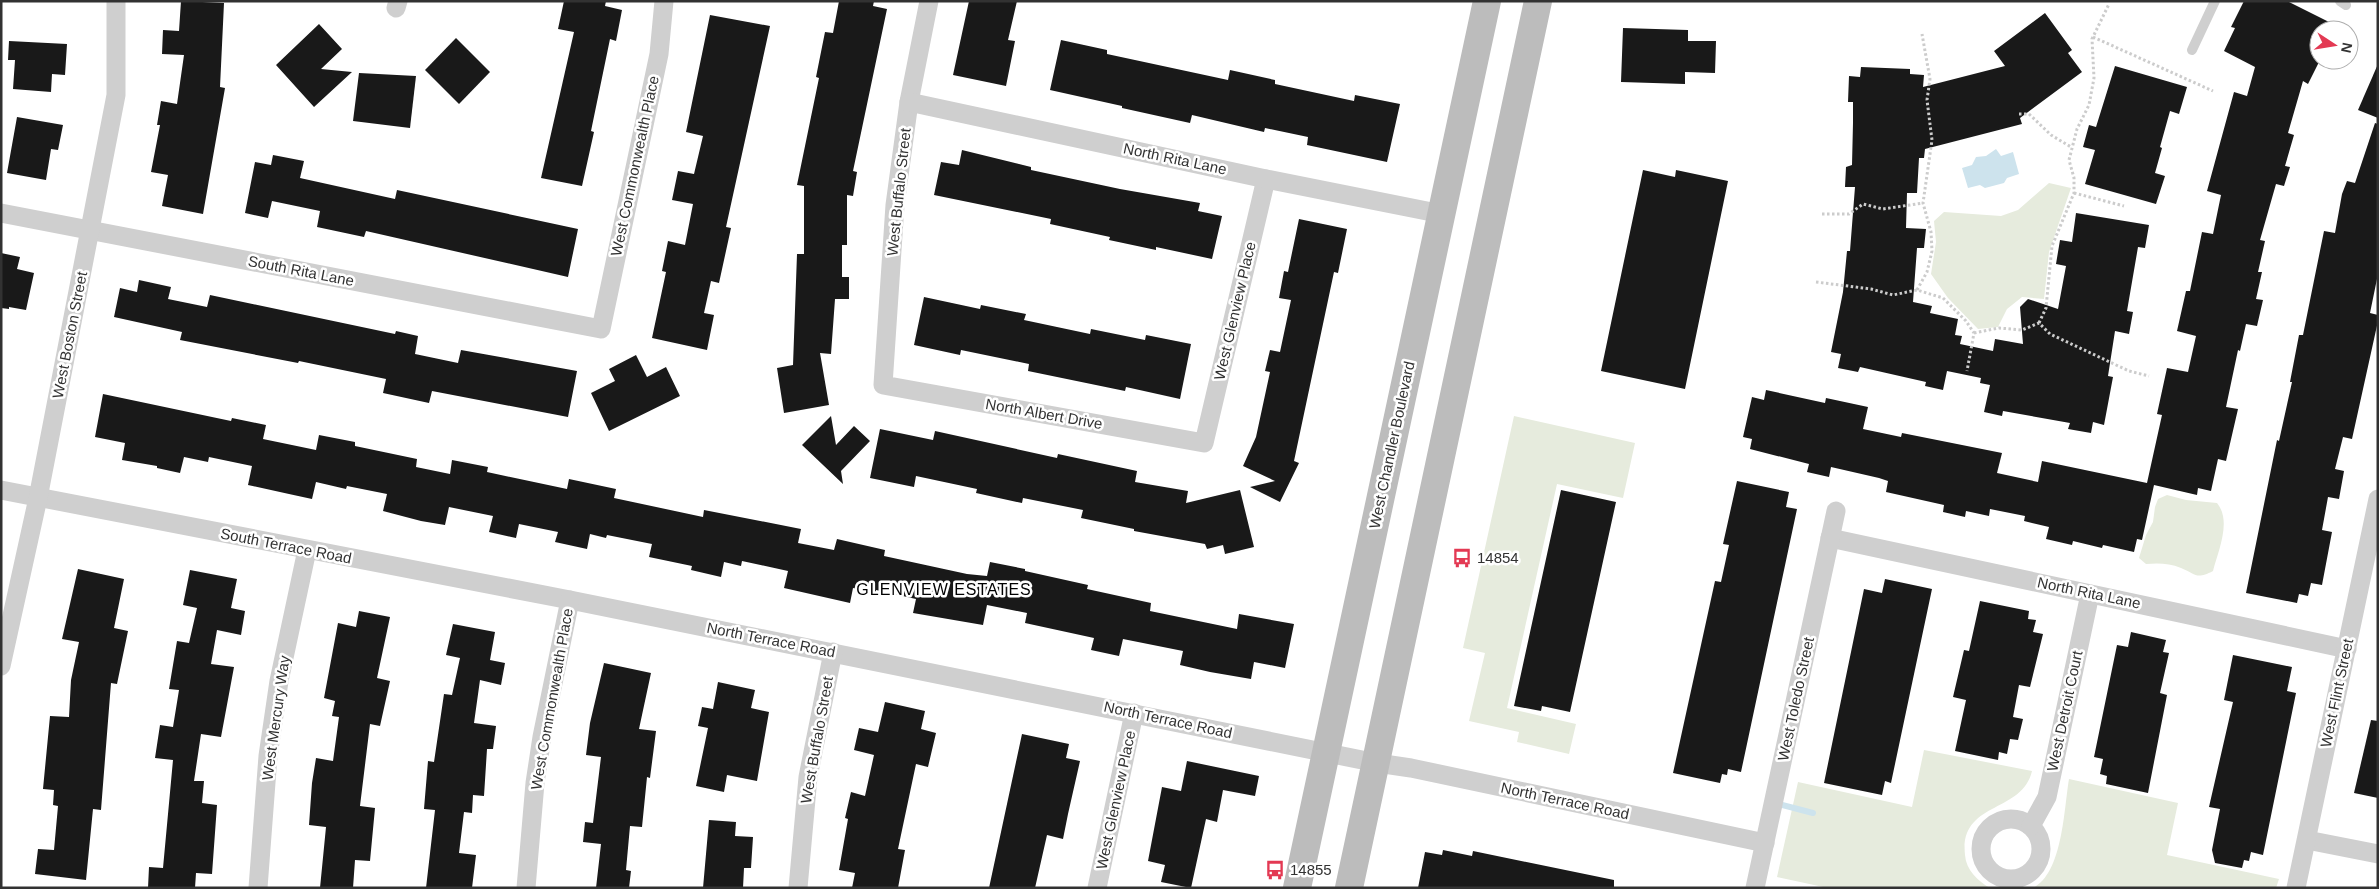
<svg xmlns="http://www.w3.org/2000/svg" width="2379" height="889" font-family="Helvetica,sans-serif">
  <style>
    .green { fill: #e6ebdd }
    .water { fill: #cde3ed }
    .lines { fill: none; stroke-linecap: round; stroke-linejoin: round }
    .stream { stroke: #cde3ed; stroke-width: 6 }
    .building { fill: #191919 }
    .path { stroke: #ccc; stroke-width: 3; stroke-dasharray: 2.5 2.5; stroke-linecap: butt }
    .lane { stroke: #cfcfcf; stroke-width: 10 }
    .street { stroke: #cfcfcf; stroke-width: 19 }
    .secondary { stroke: #bcbcbc; stroke-width: 28 }
    .labels { text-anchor: middle; stroke-width: 5; stroke-linejoin: round; paint-order: stroke }
    .street-label { font-size: 15px; fill: #323232; stroke: #fff }
    .poi-label { font-size: 15px; fill: #323232; stroke: #fff; text-anchor: start }
    .neighbourhood-label { font-size: 16px; letter-spacing: 1px; fill: #000; stroke: #fff }
  </style>
  <rect width="100%" height="100%" fill="#fff"/>
  <g class="green">
    <polygon points="2049,183 2071,188 2049,252 2044,299 2022,297 2007,309 1998,327 1978,329 1948,298 1931,274 1936,242 1934,221 1944,212 2001,216 2018,210"/>
    <polygon points="1514,416 1635,443 1623,498 1557,484 1507,708 1576,724 1569,754 1517,742 1519,732 1469,721 1485,653 1463,648"/>
    <path d="M2167 495 2186 500 2217 503C2232 521 2218 551 2213 571 2196 580 2196 574 2181 568 2169 563 2158 563 2146 564L2139 558 2146 535 2153 522 2155 507 2158 499Z"/>
    <path d="M1924 750 2032 771C2022 814 1959 801 1965 855 1966 870 1978 881 1990 888H1828L1777 877 1798 782 1912 807Z"/>
    <path d="M2069 779 2178 803 2167 855 2279 879 2276 888H2033C2063 873 2064 808 2069 779Z"/>
  </g>
  <polygon class="water" points="1996,149 2001,156 2013,152 2019,174 2007,178 2004,183 1985,188 1980,185 1968,188 1962,168 1972,165 1976,157 1986,156"/>
  <g class="lines">
    <g class="stream">
      <polyline points="1775,803 1813,813"/>
      <polyline points="2015,888 2016,879"/>
    </g>
  </g>
  <g class="building">
    <polygon points="181,1 224,3 220,87 225,88 203,214 162,206 168,175 151,172 160,125 157,125 161,101 177,104 184,55 162,54 163,30 179,31"/>
    <polygon points="564,1 606,1 605,6 622,10 616,41 610,39 591,131 594,132 582,186 541,178 574,32 558,29"/>
    <polygon points="839,1 874,1 873,6 887,9 853,171 857,172 853,196 847,195 847,245 842,245 842,277 849,277 849,299 835,299 831,354 820,353 829,405 784,413 777,368 793,365 797,254 804,254 804,186 797,185 819,78 816,77 825,32 833,33"/>
    <polygon points="969,1 1017,1 1008,40 1015,41 1006,86 953,75"/>
    <polygon points="2244,1 2287,1 2333,24 2330,30 2319,30 2319,55 2317,60 2320,60 2308,84 2303,81 2288,133 2294,135 2285,166 2290,167 2284,186 2276,184 2260,240 2265,241 2258,272 2262,272 2256,299 2263,300 2257,326 2246,324 2240,351 2238,350 2226,407 2238,409 2226,461 2218,459 2211,491 2198,488 2197,495 2154,485 2142,540 2137,539 2134,552 2103,545 2102,548 2073,541 2072,545 2046,539 2049,527 2024,521 2025,516 1990,509 1989,516 1966,511 1965,517 1943,512 1944,505 1886,492 1888,481 1879,478 1831,467 1829,477 1807,472 1809,464 1750,449 1752,439 1743,437 1752,397 1764,400 1766,390 1825,403 1826,398 1868,407 1863,429 1901,437 1902,433 2002,453 1997,473 2038,482 2042,461 2147,483 2162,415 2157,414 2167,368 2188,372 2196,336 2177,331 2186,291 2190,291 2202,232 2213,234 2221,195 2207,191 2234,92 2247,96 2255,67 2224,51 2235,28 2231,27"/>
    <polygon points="2045,13 2072,50 2068,53 2082,72 2020,118 2022,124 1925,149 1924,158 1919,158 1917,193 1907,193 1906,228 1926,229 1924,248 1917,248 1913,302 1932,306 1930,313 1958,319 1955,335 1962,336 1960,344 1993,351 1995,339 2023,344 2020,307 2028,299 2058,309 2066,266 2056,264 2060,240 2072,242 2076,213 2149,225 2145,248 2138,247 2127,311 2133,312 2129,334 2115,331 2108,376 2113,377 2104,425 2093,422 2091,433 2068,429 2070,423 2003,411 2002,416 1984,412 1990,385 1980,383 1981,378 1947,371 1943,390 1925,386 1926,382 1860,367 1858,372 1838,368 1841,354 1831,352 1843,292 1847,251 1850,251 1855,187 1845,187 1846,167 1852,165 1853,123 1853,102 1848,102 1849,76 1860,77 1861,67 1910,69 1910,74 1924,75 1923,87 2005,66 1994,51"/>
    <polygon points="710,15 770,26 726,227 731,228 719,283 711,281 704,313 714,315 707,350 652,338 666,272 662,271 668,241 685,245 693,204 672,200 678,171 694,174 703,136 686,132"/>
    <polygon points="319,24 342,49 321,69 352,72 314,107 276,65"/>
    <polygon points="1623,28 1688,30 1688,41 1716,41 1715,73 1685,72 1685,84 1621,82"/>
    <polygon points="456,38 490,72 459,104 425,70"/>
    <polygon points="1061,40 1107,50 1107,54 1228,80 1230,70 1275,80 1275,84 1354,101 1355,95 1400,104 1387,162 1307,145 1308,137 1265,128 1264,132 1192,115 1190,123 1122,108 1122,106 1050,90"/>
    <polygon points="9,41 67,44 65,75 52,74 51,92 13,89 15,60 8,60"/>
    <polygon points="2378,64 2378,118 2358,110"/>
    <polygon points="2115,66 2187,87 2179,114 2170,111 2160,147 2162,148 2155,173 2165,176 2156,204 2085,184 2095,150 2083,147 2089,125 2096,127"/>
    <polygon points="359,73 416,76 410,128 353,121"/>
    <polygon points="17,117 63,125 58,150 51,149 46,180 7,173"/>
    <polygon points="2375,123 2378,124 2378,274 2370,313 2378,315 2378,321 2352,439 2343,437 2335,469 2344,471 2339,499 2328,497 2322,530 2332,532 2322,585 2311,583 2308,596 2299,594 2297,603 2246,593 2277,440 2279,441 2292,382 2290,382 2299,335 2303,335 2324,231 2335,233 2342,194 2347,181 2355,183"/>
    <polygon points="962,150 1031,167 1031,170 1120,189 1200,203 1198,211 1222,216 1212,259 1156,247 1156,250 1109,240 1110,237 1050,224 1051,219 934,195 941,162 959,165"/>
    <polygon points="273,155 304,161 300,178 395,199 397,190 578,229 568,277 366,231 364,237 317,227 320,211 272,201 268,218 245,213 255,162 271,165"/>
    <polygon points="1643,170 1675,177 1676,170 1728,181 1685,389 1601,371"/>
    <polygon points="1299,219 1347,229 1338,273 1334,272 1294,461 1299,463 1280,502 1250,487 1275,481 1243,466 1256,437 1270,372 1265,371 1270,350 1280,352 1291,300 1279,298 1284,271 1288,272"/>
    <polygon points="1,253 20,257 17,269 34,273 26,310 9,307 9,309 1,308"/>
    <polygon points="139,280 171,287 168,299 207,307 210,295 395,334 396,331 418,336 415,354 458,363 461,350 577,371 568,417 432,391 429,403 383,393 386,379 299,361 298,363 180,340 182,332 114,317 120,288 137,292"/>
    <polygon points="924,297 980,309 981,305 1026,314 1024,320 1090,334 1091,329 1145,340 1146,335 1191,344 1180,399 1126,387 1125,391 1028,371 1029,364 961,350 960,355 914,345"/>
    <polygon points="636,355 647,377 666,367 680,396 609,431 591,393 615,381 609,369"/>
    <polygon points="103,394 231,421 232,418 266,425 263,439 316,450 319,435 355,442 355,446 417,459 416,467 450,474 452,460 488,467 487,472 567,489 569,479 616,489 614,498 703,517 704,510 801,529 798,543 834,550 837,539 885,550 884,556 967,574 987,576 990,562 1025,569 1025,571 1088,585 1087,589 1151,603 1150,611 1237,629 1239,614 1294,624 1285,668 1254,662 1251,679 1210,672 1180,665 1183,651 1123,639 1119,656 1091,650 1094,638 1025,623 1027,613 987,605 983,625 913,613 916,599 876,590 876,593 853,588 850,603 784,588 788,571 742,561 741,566 724,562 721,577 691,570 692,566 649,557 652,544 607,535 606,538 590,534 587,549 555,542 558,532 519,524 516,538 489,532 493,516 449,507 445,525 421,521 383,511 387,494 347,486 346,489 316,482 312,499 289,494 248,485 252,466 209,457 208,462 184,457 180,473 157,468 157,466 122,460 125,443 95,437"/>
    <polygon points="831,416 836,445 854,426 870,441 841,471 843,484 802,445"/>
    <polygon points="880,429 933,440 935,431 1057,458 1058,454 1137,471 1135,482 1188,491 1186,503 1240,490 1254,547 1225,554 1223,545 1207,549 1205,544 1134,531 1134,529 1081,518 1083,510 1023,498 1022,503 976,493 977,489 916,476 914,487 870,478"/>
    <polygon points="1737,481 1789,492 1786,507 1797,509 1741,772 1728,769 1727,775 1722,774 1720,783 1673,773 1715,581 1721,582 1729,545 1723,544"/>
    <polygon points="1561,490 1616,502 1570,712 1542,706 1541,711 1514,706"/>
    <polygon points="78,569 124,579 114,628 128,631 117,684 111,683 101,810 93,809 86,880 35,874 38,849 54,850 58,806 53,805 54,790 43,789 50,716 69,717 71,680 79,642 62,639"/>
    <polygon points="190,570 237,579 231,608 245,611 241,635 217,630 211,664 234,667 221,737 201,734 194,781 204,781 202,803 217,805 212,874 196,873 195,888 148,888 149,867 163,868 173,760 155,758 160,725 173,727 179,690 169,689 177,641 189,643 197,608 183,605"/>
    <polygon points="1885,579 1932,589 1891,783 1885,781 1882,795 1824,783 1864,589 1882,593"/>
    <polygon points="1980,601 2029,611 2028,619 2036,620 2033,632 2043,634 2030,687 2019,685 2013,717 2023,719 2018,740 2010,739 2007,754 1999,752 1998,760 1955,751 1966,700 1953,697 1964,650 1969,651"/>
    <polygon points="359,611 390,617 377,678 390,681 380,726 370,724 360,806 375,808 370,861 355,860 353,888 320,888 326,827 309,825 312,783 316,758 333,761 339,717 332,716 335,701 324,698 338,623 356,627"/>
    <polygon points="453,624 495,632 490,660 505,663 501,685 480,680 474,723 496,726 493,749 487,749 484,796 473,795 472,813 464,812 459,853 476,855 472,888 426,888 435,810 424,809 428,761 434,762 444,694 452,695 460,658 446,655"/>
    <polygon points="2131,632 2166,640 2163,652 2169,653 2160,693 2167,695 2148,793 2106,784 2107,776 2100,774 2103,759 2094,757 2117,645 2128,647"/>
    <polygon points="2233,655 2292,667 2287,691 2296,693 2263,855 2251,852 2249,861 2244,860 2242,868 2215,863 2212,850 2220,809 2209,807 2233,702 2224,700"/>
    <polygon points="604,663 651,673 639,729 656,731 650,778 647,777 642,827 630,826 626,870 631,871 629,888 596,888 601,844 583,842 585,822 593,823 601,757 586,755 590,723"/>
    <polygon points="718,682 755,690 751,708 769,712 757,781 727,775 724,792 696,786 708,728 698,726 702,707 713,709"/>
    <polygon points="885,702 925,711 921,729 936,733 928,767 916,764 898,849 905,850 898,888 852,888 855,873 839,870 848,819 845,818 851,792 865,796 874,755 854,750 859,728 878,732"/>
    <polygon points="2371,720 2378,721 2378,798 2354,793"/>
    <polygon points="1022,734 1069,744 1066,758 1080,761 1068,814 1063,839 1047,835 1035,888 989,888"/>
    <polygon points="1187,761 1259,776 1255,796 1223,790 1217,822 1206,819 1191,888 1161,882 1165,865 1148,861 1162,787 1181,791"/>
    <polygon points="709,820 736,822 735,836 753,837 751,868 744,868 743,888 703,888"/>
    <polygon points="1443,850 1472,856 1473,851 1614,880 1614,888 1418,888 1425,852 1442,855"/>
  </g>
  <g class="lines">
    <g class="path">
      <polyline points="2093,37 2213,91"/>
      <polyline points="2019,114 2029,114 2051,135 2071,147"/>
      <polyline points="2074,193 2124,206"/>
      <polyline points="1822,214 1849,214 1863,204 1883,209 1923,203"/>
      <polyline points="1816,282 1871,289 1893,295 1917,290 1943,298 1966,321 1974,333 1967,371"/>
      <polyline points="1917,290 1927,272 1932,251 1931,232 1923,203 1932,140 1927,100 1930,79 1922,34"/>
      <polyline points="2039,323 2046,308 2052,246 2074,193 2074,178 2069,160 2077,129 2089,105 2094,78 2092,39 2109,4"/>
      <polyline points="1974,333 1999,328 2022,330 2039,323 2050,334 2129,371 2149,376"/>
    </g>
    <g class="lane">
      <polyline points="2340,1 2346,5"/>
      <polyline points="2192,50 2215,1"/>
    </g>
    <g class="street">
      <polyline points="929,1 909,102 895,205 883,385 1204,443 1266,179"/>
      <polyline points="396,8 398,1"/>
      <polyline points="909,102 1266,179 1442,214"/>
      <polyline points="1,213 601,329 659,54 664,1"/>
      <polyline points="1,490 570,600 1377,763 1411,768 1765,843"/>
      <polyline points="1830,538 2347,649"/>
      <polyline points="1,666 38,498 116,95 116,1"/>
      <circle cx="2011" cy="849" r="30"/>
      <polyline points="2031,826 2047,797 2090,594"/>
      <polyline points="2307,840 2378,854"/>
      <polyline points="258,888 268,756 279,681 307,550"/>
      <polyline points="526,888 535,783 542,737 570,600"/>
      <polyline points="798,888 808,777 833,652"/>
      <polyline points="1097,888 1134,713"/>
      <polyline points="1755,888 1836,511"/>
      <polyline points="2296,888 2378,499"/>
    </g>
    <g class="secondary">
      <polyline points="1297,888 1487,1"/>
      <polyline points="1349,888 1538,1"/>
    </g>
  </g>
  <defs>
    <symbol id="bus-bare" viewBox="-9 -9 18 18"><path d="M-5-6H5V4H4V6H2V4H-2V6H-4V4H-5ZM-3.5-4V0h7V-4ZM-3.5 1.2v1.5H-2V1.2ZM2 1.2v1.5H3.5V1.2Z" fill="#e33953" stroke="#fff" stroke-width="2.5" paint-order="stroke"/></symbol>
  </defs>
  <g fill-rule="evenodd">
    <use href="#bus-bare" x="1448" y="544" width="28" height="28"/>
    <use href="#bus-bare" x="1261" y="856" width="28" height="28"/>
  </g>
  <g class="labels">
    <g class="street-label">
      <text transform="translate(1175 159) rotate(12)" y="5">North Rita Lane</text>
      <text transform="translate(635 166) rotate(-78)" y="5">West Commonwealth Place</text>
      <text transform="translate(899 192) rotate(-84)" y="5">West Buffalo Street</text>
      <text transform="translate(301 271) rotate(11)" y="5">South Rita Lane</text>
      <text transform="translate(1235 311) rotate(-77)" y="5">West Glenview Place</text>
      <text transform="translate(70 335) rotate(-79)" y="5">West Boston Street</text>
      <text transform="translate(1044 414) rotate(10)" y="5">North Albert Drive</text>
      <text transform="translate(1392 445) rotate(-78)" y="5">West Chandler Boulevard</text>
      <text transform="translate(286 546) rotate(11)" y="5">South Terrace Road</text>
      <text transform="translate(2089 593) rotate(12)" y="5">North Rita Lane</text>
      <text transform="translate(771 640) rotate(11)" y="5">North Terrace Road</text>
      <text transform="translate(2337 693) rotate(-78)" y="5">West Flint Street</text>
      <text transform="translate(552 699) rotate(-80)" y="5">West Commonwealth Place</text>
      <text transform="translate(1796 699) rotate(-78)" y="5">West Toledo Street</text>
      <text transform="translate(2065 711) rotate(-78)" y="5">West Detroit Court</text>
      <text transform="translate(276 718) rotate(-82)" y="5">West Mercury Way</text>
      <text transform="translate(1168 720) rotate(12)" y="5">North Terrace Road</text>
      <text transform="translate(817 740) rotate(-80)" y="5">West Buffalo Street</text>
      <text transform="translate(1116 800) rotate(-78)" y="5">West Glenview Place</text>
      <text transform="translate(1565 801) rotate(12)" y="5">North Terrace Road</text>
    </g>
    <g class="poi-label">
      <text x="1477" y="563">14854</text>
      <text x="1290" y="875">14855</text>
    </g>
    <g class="neighbourhood-label">
      <text x="944" y="595">GLENVIEW ESTATES</text>
    </g>
  </g>
  <rect width="2379" height="889" fill="none" stroke="#323232" stroke-width="5"/>
  <g transform="translate(2334 45) rotate(102)"><circle r="24" fill="#ffffff" stroke="#adadad"/>
  <path d="M0-4L9 19L0 12L-9 19Z" fill="#e33953"/>
  <text y="-8" font-size="14" font-weight="bold" text-anchor="middle" fill="#323232">N</text>
  </g>
</svg>
